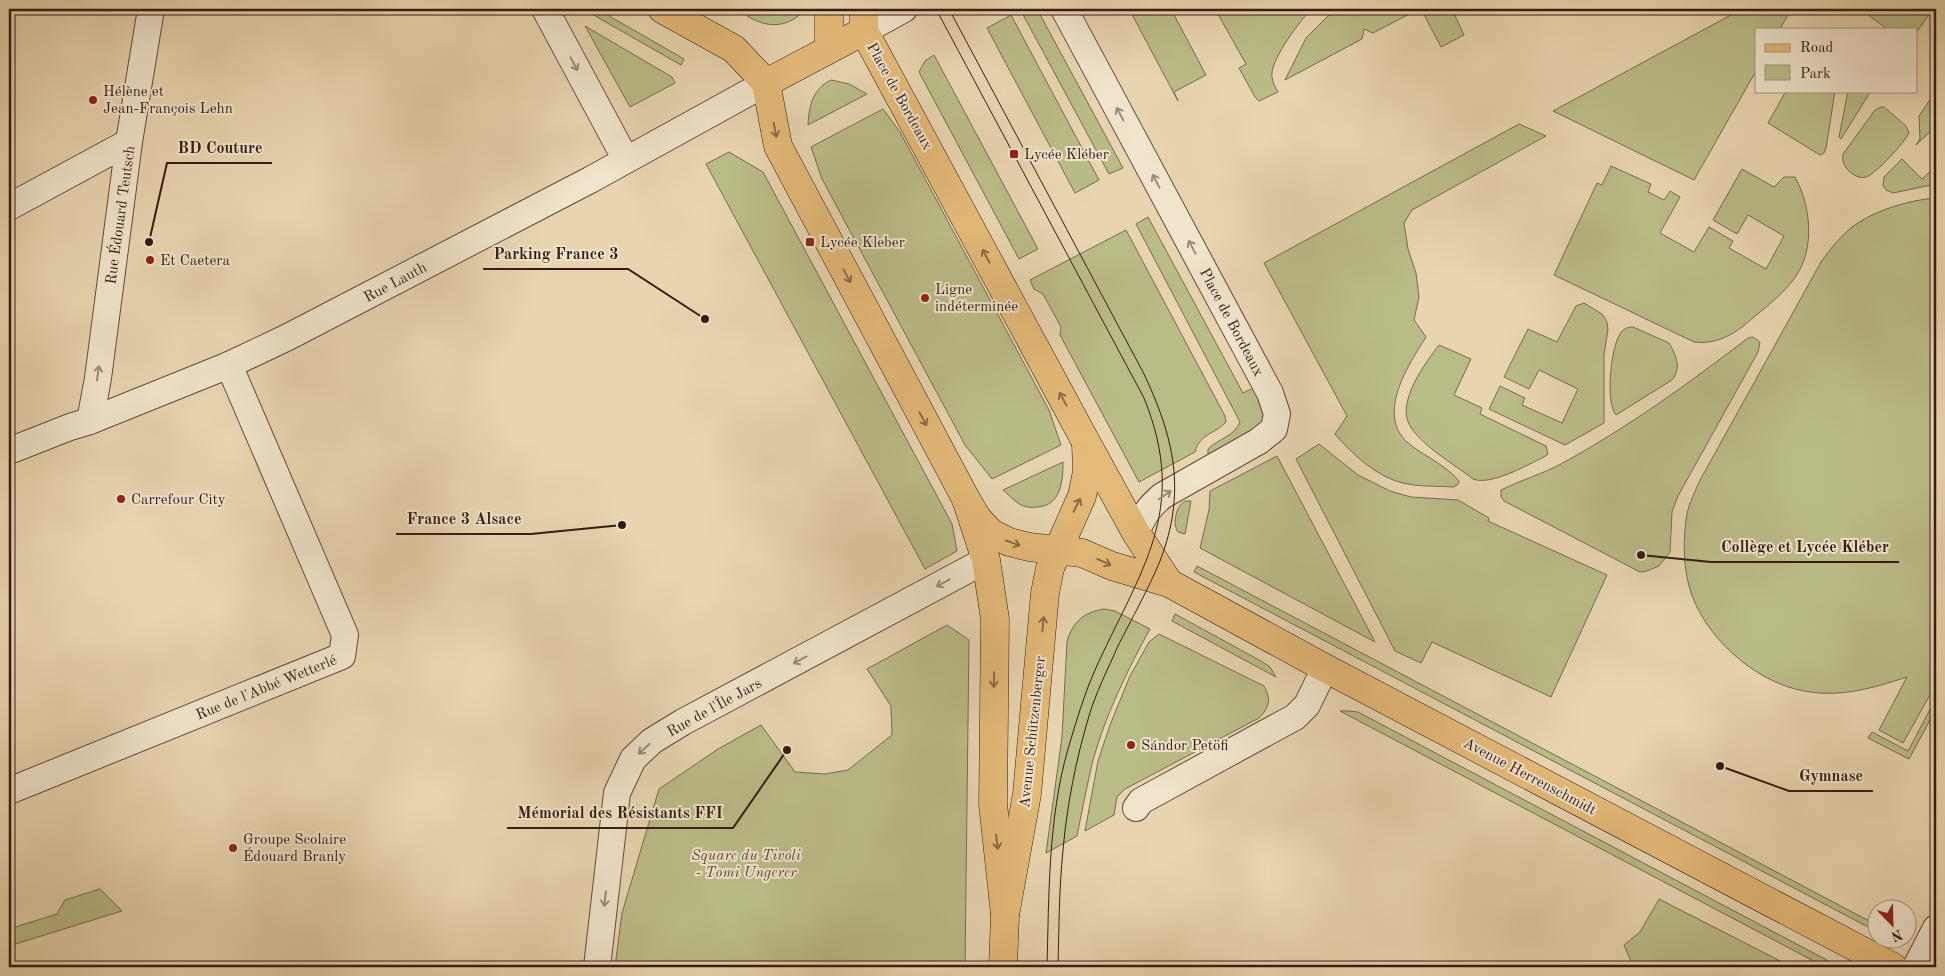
<svg xmlns="http://www.w3.org/2000/svg" width="1945" height="976" font-family="'Old Standard TT',serif">
  <style>
    .green { fill: #babc88; stroke: #776c4e }
    .lines { fill: none; stroke-linecap: round; stroke-linejoin: round }
    .minor-casing { stroke: #614a3b; stroke-width: 28 }
    .major-casing { stroke: #341c14; stroke-width: 29 }
    .minor { stroke: #f0e4cc; stroke-width: 26 }
    .major { stroke: #e4ba78; stroke-width: 28 }
    .tram { stroke: #341c14; stroke-width: 1 }
    .oneway { stroke: #9b8a79 }
    .oneway2 { stroke: #8c6b46 }
    .poi-dot { fill: #8f2418; stroke: #f0e4cc; stroke-width: 2 }
    .labels { text-anchor: middle; stroke-width: 4; stroke-linejoin: round; paint-order: stroke }
    .poi-label { font-size: 15px; fill: #341c14; stroke: #f0e4cc; text-anchor: start }
    .street-label { font-size: 15px; fill: #341c14; stroke: #f0e4cc }
    .park-label { font-size: 15px; font-style: italic; fill: #5c4c37; stroke: #f0e4cc }
    .leader { fill: none; stroke: #341c14; stroke-width: 2 }
    .callout-dot { fill: #341c14; stroke: #f0e4cc; stroke-width: 2 }
    .callout-label { font-size: 16px; text-anchor: middle; font-weight: bold; fill: #341c14; stroke: #f0e4cc; stroke-width: 4; stroke-linejoin: round; paint-order: stroke }
  </style>
  <rect width="100%" height="100%" fill="#e8d5b0"/>
  <filter id="stains"><feTurbulence type="fractalNoise" baseFrequency=".004" numOctaves="4"/><feColorMatrix values="0 0 0 0 .2 0 0 0 0 .09 0 0 0 0 .02 0 0 0 .5 -.17"/></filter>
  <radialGradient id="worn" r=".72"><stop offset=".6" stop-color="#630" stop-opacity="0"/><stop offset="1" stop-color="#630" stop-opacity=".3"/></radialGradient>
  <g class="green">
    <polygon points="583,9 597,9 684,59 681,65"/>
    <path d="M752 9H806C788 28 769 29 747 16Z"/>
    <polygon points="1020,9 1037,9 1123,168 1109,174"/>
    <polygon points="1129,9 1164,9 1167,13 1172,11 1206,75 1174,92 1178,101"/>
    <path d="M1215 9H1312C1300 20 1273 57 1272 73 1271 79 1275 87 1278 92L1259 101 1255 97 1239 68 1246 64Z"/>
    <polygon points="1335,9 1419,9 1373,33 1364,29 1362,39 1285,80 1306,38"/>
    <polygon points="1421,9 1452,9 1464,35 1441,47"/>
    <polygon points="1742,9 1791,10 1780,29 1756,29 1756,71 1694,180 1553,111"/>
    <polygon points="1860,9 1933,9 1916,33 1916,29 1887,29"/>
    <polygon points="1011,15 1099,180 1075,193 987,28"/>
    <polygon points="585,26 672,77 675,83 630,107"/>
    <polygon points="934,55 1038,249 1019,259 919,72 925,61"/>
    <path d="M831 80 849 84 867 94 808 125C809 107 812 89 831 80Z"/>
    <polygon points="1786,91 1835,91 1826,148 1824,153 1820,155 1768,123"/>
    <polygon points="1848,91 1871,91 1841,139 1839,137"/>
    <polygon points="1936,91 1936,126 1916,145 1920,139 1919,116"/>
    <path d="M1881 107H1884L1906 126 1909 133C1905 142 1876 174 1866 177 1860 179 1853 175 1849 171 1844 167 1842 160 1843 154L1875 110Z"/>
    <polygon points="883,109 900,132 1049,410 1061,445 992,479 965,445 822,179 811,147"/>
    <path d="M1519 124 1546 136 1412 210 1404 223 1408 249 1416 273 1419 297 1414 320 1426 337C1409 364 1376 413 1407 442 1423 456 1445 464 1459 481L1458 484 1454 487C1437 486 1419 487 1403 483 1377 477 1352 454 1335 434L1347 416 1264 263Z"/>
    <polygon points="729,152 763,172 952,524 957,551 925,569 706,164"/>
    <polygon points="1902,159 1922,179 1936,166 1936,184 1893,193 1886,190 1883,186 1884,177"/>
    <path d="M1611 166 1651 184 1648 192 1664 200 1670 191 1680 197 1660 233 1694 252 1709 227 1733 241 1729 248 1766 269 1784 236 1748 215 1737 234 1713 220 1742 169 1774 187 1784 177H1795C1811 206 1815 248 1796 276 1785 292 1770 304 1755 316 1738 332 1719 345 1694 342L1554 275 1597 183 1602 185Z"/>
    <path d="M1936 198V684L1903 743 1879 730 1907 677C1873 688 1840 698 1804 691 1754 682 1702 635 1689 586 1683 563 1683 537 1687 514 1689 503 1695 492 1699 482L1821 262C1830 249 1840 237 1852 227 1875 210 1909 200 1936 198Z"/>
    <path d="M1148 217 1243 393 1257 386 1264 418 1258 431 1208 461V449C1218 439 1235 436 1240 422L1136 224Z"/>
    <path d="M1126 230 1225 416 1226 422C1214 435 1200 433 1195 452L1139 482 1060 335 1061 327 1043 294 1034 289 1030 280Z"/>
    <polygon points="1584,303 1602,314 1607,322 1608,329 1604,355 1604,423 1565,445 1489,409 1500,386 1525,398 1522,405 1562,423 1578,389 1539,370 1529,389 1504,377 1528,329 1557,342 1576,306"/>
    <path d="M1633 327 1669 343C1676 355 1682 368 1672 380L1616 415C1605 402 1611 348 1620 334 1623 329 1627 327 1633 327Z"/>
    <path d="M1753 337 1760 342 1758 352 1678 496 1672 512 1670 552 1659 566 1647 571 1640 572 1504 501 1501 497V490C1519 481 1542 474 1561 464 1627 428 1688 384 1748 338Z"/>
    <path d="M1439 345 1471 359 1454 395 1482 408 1480 414 1546 446 1548 454 1544 457C1527 465 1491 486 1473 479 1454 464 1420 445 1409 424 1397 401 1426 362 1439 345Z"/>
    <polygon points="1319,444 1358,475 1390,491 1411,497 1458,500 1489,518 1488,521 1607,575 1551,697 1432,642 1421,663 1395,651 1296,459"/>
    <polygon points="1277,456 1375,642 1200,548 1209,510 1210,491"/>
    <path d="M1063 462C1063 481 1061 506 1037 507 1031 508 1023 507 1018 503 1013 500 1008 494 1003 490Z"/>
    <path d="M1185 501H1191L1185 534 1178 532C1172 524 1176 506 1185 501Z"/>
    <polygon points="1197,566 1873,923 1870,928 1194,572"/>
    <path d="M1104 609 1115 611 1150 629C1127 671 1106 714 1093 760 1087 785 1082 811 1077 836L1046 853 1062 737 1067 641C1073 622 1084 612 1104 609Z"/>
    <polygon points="1175,614 1261,661 1270,667 1276,677 1172,621"/>
    <polygon points="947,625 969,640 965,967 615,967 622,913 659,789 718,749 761,725 795,772 825,774 848,770 892,735 891,706 867,669"/>
    <path d="M1159 634 1264 686C1271 699 1270 707 1259 718L1125 789 1117 797 1114 815 1085 831 1098 761 1110 725 1130 676 1149 642Z"/>
    <polygon points="1936,698 1936,709 1909,759 1868,738 1872,732 1908,751"/>
    <polygon points="1349,711 1358,712 1840,967 1825,967 1340,711"/>
    <polygon points="100,889 122,911 9,946 9,929 57,914 65,900"/>
    <polygon points="1659,899 1792,967 1620,967 1631,961 1624,945 1640,932"/>
  </g>
  <g class="lines">
    <defs>
      <g id="minor">
        <polyline points="545,9 626,160"/>
        <path d="M1064 9 1270 393 1277 414 1274 429 1259 441 1162 496C1148 508 1143 516 1136 533"/>
        <polyline points="864,31 904,9"/>
        <polyline points="9,207 129,142"/>
        <polyline points="90,421 98,378 129,142 151,9"/>
        <polyline points="9,451 70,427 90,421 229,365 288,337 590,180 766,83"/>
        <polyline points="9,791 342,656 345,635 229,365"/>
        <polyline points="1136,808 1141,801 1295,717 1307,705 1325,668"/>
        <polyline points="597,967 617,793 633,759 652,741 683,722 986,560"/>
        <polyline points="1916,967 1936,928"/>
      </g>
      <g id="major">
        <polyline points="662,9 734,49 766,83"/>
        <polyline points="864,9 864,31 1086,442 1136,533 1169,583"/>
        <polyline points="829,49 829,9"/>
        <polyline points="766,83 778,146 966,499 986,560 995,619 993,804 1005,915"/>
        <polyline points="766,83 864,31"/>
        <polyline points="966,499 977,518 991,533 1009,542 1029,547 1082,553 1112,566 1169,583 1325,668 1893,967"/>
        <polyline points="1003,967 1005,915 1027,794 1045,593 1050,568 1082,496 1087,472 1086,444"/>
      </g>
    </defs>
    <use href="#minor" class="minor-casing"/>
    <use href="#major" class="major-casing"/>
    <use href="#minor" class="minor"/>
    <use href="#major" class="major"/>
    <g class="tram">
      <path d="M936 9 1144 398C1190 511 1140 570 1095 670 1084 695 1076 722 1068 749 1048 819 1049 895 1047 967"/>
      <path d="M949 9 1143 372C1174 437 1187 491 1160 561 1148 590 1132 618 1118 646 1108 669 1096 692 1089 716 1076 759 1067 805 1063 850 1059 889 1059 928 1058 967"/>
    </g>
  </g>
  <defs><path id="oneway-shaft" d="M-6 0H5M1.5-3L5.5 0L1.5 3" fill="none" stroke-width="1.6" stroke-linecap="round" stroke-linejoin="round" transform="scale(1.25)"/></defs>
  <g class="oneway">
    <use href="#oneway-shaft" transform="translate(574 64) rotate(62)"/>
    <use href="#oneway-shaft" transform="translate(1120 114) rotate(-118)"/>
    <use href="#oneway-shaft" transform="translate(1156 181) rotate(-118)"/>
    <use href="#oneway-shaft" transform="translate(1192 247) rotate(-118)"/>
    <use href="#oneway-shaft" transform="translate(98 373) rotate(-82)"/>
    <use href="#oneway-shaft" transform="translate(1165 495) rotate(-35)"/>
    <use href="#oneway-shaft" transform="translate(943 583) rotate(151)"/>
    <use href="#oneway-shaft" transform="translate(800 660) rotate(152)"/>
    <use href="#oneway-shaft" transform="translate(644 749) rotate(137)"/>
    <use href="#oneway-shaft" transform="translate(605 899) rotate(97)"/>
  </g>
  <g class="oneway2">
    <use href="#oneway-shaft" transform="translate(775 130) rotate(79)"/>
    <use href="#oneway-shaft" transform="translate(986 256) rotate(-118)"/>
    <use href="#oneway-shaft" transform="translate(847 276) rotate(62)"/>
    <use href="#oneway-shaft" transform="translate(1063 399) rotate(-118)"/>
    <use href="#oneway-shaft" transform="translate(923 419) rotate(62)"/>
    <use href="#oneway-shaft" transform="translate(1077 505) rotate(-63)"/>
    <use href="#oneway-shaft" transform="translate(1013 543) rotate(19)"/>
    <use href="#oneway-shaft" transform="translate(1104 562) rotate(25)"/>
    <use href="#oneway-shaft" transform="translate(1043 624) rotate(-85)"/>
    <use href="#oneway-shaft" transform="translate(994 680) rotate(91)"/>
    <use href="#oneway-shaft" transform="translate(997 842) rotate(83)"/>
  </g>
  <g class="poi-dot">
    <circle cx="93" cy="100" r="5"/>
    <rect x="1009" y="149" width="10" height="10" rx="2.5"/>
    <rect x="805" y="237" width="10" height="10" rx="2.5"/>
    <circle cx="150" cy="260" r="5"/>
    <circle cx="925" cy="298" r="5"/>
    <circle cx="121" cy="499" r="5"/>
    <circle cx="1131" cy="745" r="5"/>
    <circle cx="233" cy="848" r="5"/>
  </g>
  <g class="labels">
    <g class="poi-label">
      <text x="103" y="96">Hélène et<tspan x="103" dy="17">Jean-François Lehn</tspan></text>
      <text x="1024" y="159">Lycée Kléber</text>
      <text x="820" y="247">Lycée Kleber</text>
      <text x="160" y="265">Et Caetera</text>
      <text x="935" y="294">Ligne<tspan x="935" dy="17">indéterminée</tspan></text>
      <text x="131" y="504">Carrefour City</text>
      <text x="1141" y="750">Sándor Petöfi</text>
      <text x="243" y="844">Groupe Scolaire<tspan x="243" dy="17">Édouard Branly</tspan></text>
    </g>
    <g class="street-label">
      <text transform="translate(900 96) rotate(61)" y="5">Place de Bordeaux</text>
      <text transform="translate(120 215) rotate(-82)" y="5">Rue Édouard Teutsch</text>
      <text transform="translate(395 282) rotate(-28)" y="5">Rue Lauth</text>
      <text transform="translate(1232 322) rotate(62)" y="5">Place de Bordeaux</text>
      <text transform="translate(266 687) rotate(-22)" y="5">Rue de l'Abbé Wetterlé</text>
      <text transform="translate(714 707) rotate(-29)" y="5">Rue de l'Île Jars</text>
      <text transform="translate(1032 732) rotate(-84)" y="5">Avenue Schützenberger</text>
      <text transform="translate(1530 776) rotate(28)" y="5">Avenue Herrenschmidt</text>
    </g>
    <g class="park-label">
      <text x="746" y="860">Square du Tivoli<tspan x="746" dy="17">- Tomi Ungerer</tspan></text>
    </g>
  </g>
  <path class="leader" d="M149 242L167 163H272M705 319L628 269H483M622 525L531 534H396M1641 555L1711 562H1899M1720 766L1789 791H1873M787 750L733 828H507"/>
  <g class="callout-dot">
    <circle cx="149" cy="242" r="5"/>
    <circle cx="705" cy="319" r="5"/>
    <circle cx="622" cy="525" r="5"/>
    <circle cx="1641" cy="555" r="5"/>
    <circle cx="1720" cy="766" r="5"/>
    <circle cx="787" cy="750" r="5"/>
  </g>
  <g class="callout-label">
    <text x="220" y="153">BD Couture</text>
    <text x="556" y="259">Parking France 3</text>
    <text x="464" y="524">France 3 Alsace</text>
    <text x="1805" y="552">Collège et Lycée Kléber</text>
    <text x="1831" y="781">Gymnase</text>
    <text x="620" y="818">Mémorial des Résistants FFI</text>
  </g>
  <rect width="1945" height="976" fill="none" stroke="#e8d5b0" stroke-width="30"/>
  <rect x="10" y="10" width="1925" height="956" fill="none" stroke="#341c14" stroke-width="2.5"/>
  <rect x="15" y="15" width="1915" height="946" fill="none" stroke="#341c14"/>
  <rect x="1755" y="28" width="162" height="65" fill="#f0e4cc" stroke="#a59482"/>
  <rect x="1765" y="44" width="25" height="8" fill="#e4ba78" stroke="#a59482"/>
  <text x="1800" y="52" font-size="15" fill="#341c14">Road</text>
  <rect x="1765" y="65" width="25" height="15" fill="#babc88" stroke="#a59482"/>
  <text x="1800" y="78" font-size="15" fill="#341c14">Park</text>
  <g transform="translate(1892 924) rotate(157)"><circle r="24" fill="#f0e4cc" stroke="#a59482"/>
  <path d="M0-4L9 19L0 12L-9 19Z" fill="#8f2418"/>
  <text y="-8" font-size="14" font-weight="bold" text-anchor="middle" fill="#341c14">N</text>
  </g>
  <rect width="100%" height="100%" filter="url(#stains)"/>
  <rect width="100%" height="100%" fill="url(#worn)"/>
</svg>
